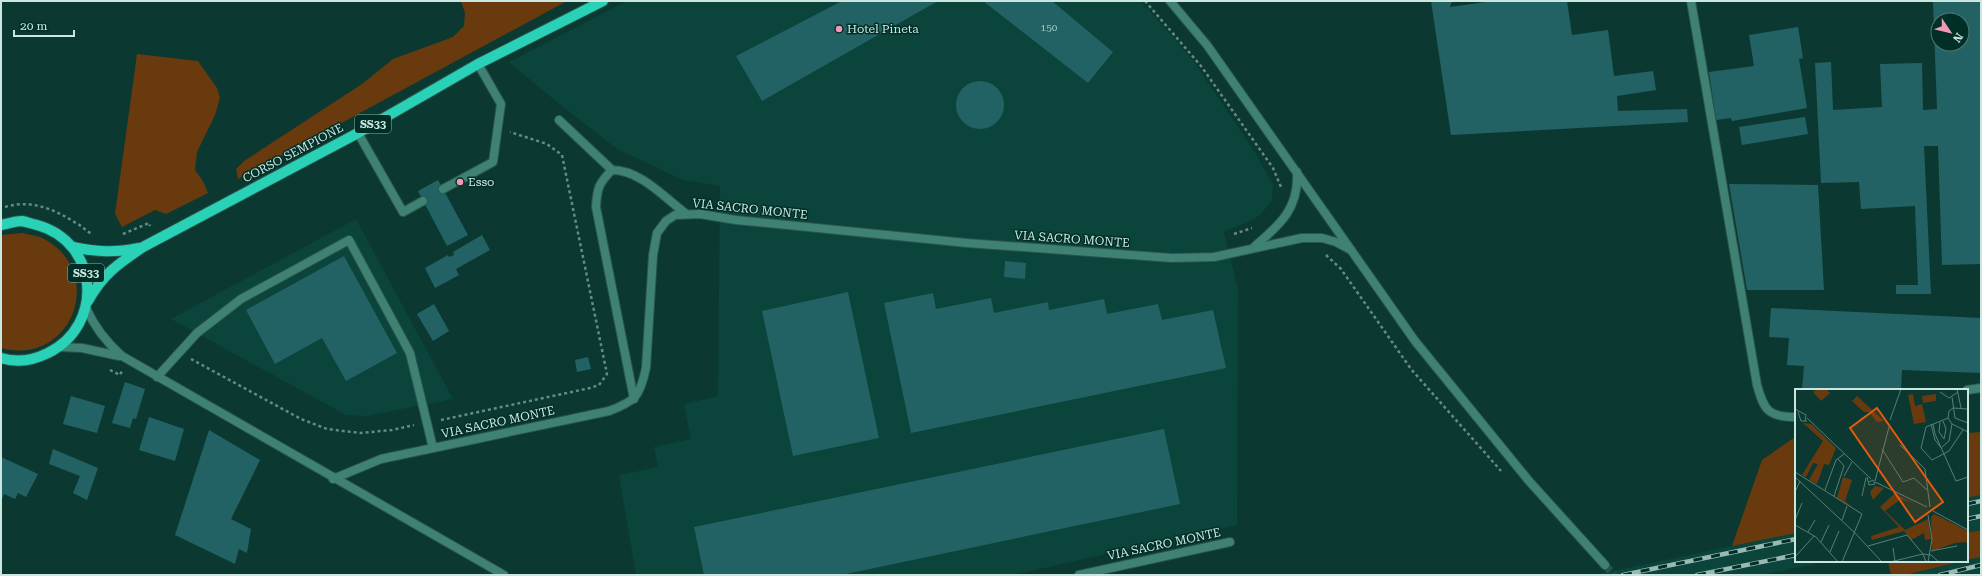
<svg xmlns="http://www.w3.org/2000/svg" width="1982" height="576" font-family="'Roboto Serif',serif">
  <style>
    .built { fill: #0a443a }
    .green { fill: #693a0d }
    .building { fill: #236264; fill-rule: evenodd }
    .lines { fill: none; stroke-linecap: round; stroke-linejoin: round }
    .tertiary-tunnel { stroke: #28534b; stroke-width: 8; stroke-dasharray: 8 4; stroke-linecap: butt }
    .service-casing { stroke: #2a554d; stroke-width: 10 }
    .minor-casing { stroke: #2a554d; stroke-width: 10 }
    .tertiary-casing { stroke: #2a554d; stroke-width: 10 }
    .primary-casing { stroke: #2a554d; stroke-width: 12 }
    .path { stroke: #658b84; stroke-width: 2.5; stroke-dasharray: 3 3; stroke-linecap: butt }
    .service { stroke: #3f8274; stroke-width: 8 }
    .minor { stroke: #3f8274; stroke-width: 8 }
    .tertiary { stroke: #3f8274; stroke-width: 8 }
    .primary { stroke: #29d2b7; stroke-width: 10 }
    .rail-casing { stroke: #99bab3; stroke-width: 4.5 }
    .rail { stroke: #002f27; stroke-width: 3; stroke-dasharray: 9; stroke-linecap: butt }
    .poi-dot { fill: #f09ab6; stroke: #002f27; stroke-width: 1.5 }
    .labels { text-anchor: middle; stroke-width: 3; stroke-linejoin: round; paint-order: stroke }
    .number-label { font-size: 10px; fill: #a0c6c1 }
    .shield { fill: #002f27; stroke: #8db0a8; stroke-width: 1 }
    .shield-label { font-size: 11px; font-weight: bold; fill: #cae7e0 }
    .poi-label { font-size: 12px; fill: #cae7e0; stroke: #002f27; text-anchor: start }
    .street-label { font-size: 12px; fill: #cae7e0; stroke: #002f27 }
    .inset-road { fill: none; stroke: #577f77; stroke-width: 1 }
    .view { fill: #e8590c; fill-opacity: 0.15; stroke: #e8590c; stroke-width: 2 }
    .inset-edge { fill: none; stroke: #cae7e0; stroke-width: 2 }
  </style>
  <rect width="100%" height="100%" fill="#0b3931"/>
  <g class="built">
    <polygon points="627,1 1141,1 1192,59 1255,152 1273,185 1272,201 1261,214 1252,220 1224,232 1238,288 1237,525 1013,575 636,575 619,475 658,467 654,447 691,439 684,404 718,396 720,186 683,180 617,149 553,99 509,62"/>
    <polygon points="356,219 453,399 366,416 346,415 171,319"/>
    <polygon points="1981,495 1981,530 1967,533 1967,498"/>
    <polygon points="1796,533 1796,561 1831,561 1762,575 1593,575"/>
    <polygon points="1981,557 1981,575 1905,575 1967,561"/>
  </g>
  <g class="green">
    <polygon points="461,1 567,1 238,179 236,169 244,161 362,84 393,59 453,37 464,26 465,13"/>
    <polygon points="137,54 198,61 217,88 220,98 215,115 197,152 195,170 203,181 208,193 166,214 155,210 122,227 115,214"/>
    <path d="M23 233C30 235 40 236 46 240 107 276 70 367 1 348V235Z"/>
    <polygon points="1981,432 1981,495 1967,498 1967,433"/>
    <polygon points="1796,438 1796,533 1732,546 1762,460 1792,439"/>
    <polygon points="1981,530 1981,557 1967,560 1967,533"/>
    <polygon points="1888,561 1964,561 1905,575 1891,575"/>
  </g>
  <g class="building">
    <polygon points="842,1 938,1 762,101 736,56"/>
    <polygon points="983,1 1052,1 1113,52 1088,83"/>
    <polygon points="1431,1 1452,1 1450,7 1493,1 1567,1 1572,35 1608,30 1614,76 1653,71 1656,90 1617,96 1618,111 1687,109 1688,122 1451,135"/>
    <path d="M1933 1H1981V264L1942 265 1938 146H1924L1931 294H1896V285H1918L1915 206 1861 209 1859 182 1821 183 1815 63 1831 62 1833 110 1882 107 1880 64 1922 63 1923 110 1937 109ZM1938 20H1962V44H1938Z"/>
    <polygon points="1798,27 1803,58 1799,59 1807,108 1732,121 1731,118 1716,120 1709,72 1754,66 1749,35"/>
    <circle cx="980" cy="105" r="24"/>
    <polygon points="1805,117 1808,134 1742,145 1739,127"/>
    <polygon points="438,180 468,235 447,246 418,191"/>
    <polygon points="1729,184 1818,185 1824,290 1747,290"/>
    <polygon points="482,235 490,250 456,269 459,275 435,288 425,268 448,255 449,257 454,255 453,252"/>
    <polygon points="344,256 397,353 346,381 322,338 275,364 246,310"/>
    <polygon points="1005,261 1026,263 1025,279 1004,277"/>
    <polygon points="848,292 879,438 793,456 762,311"/>
    <polygon points="933,293 936,309 991,298 994,313 1048,302 1049,310 1104,299 1107,314 1158,304 1162,320 1213,310 1226,368 911,433 884,303"/>
    <polygon points="434,304 449,331 433,341 417,314"/>
    <polygon points="1771,308 1981,318 1981,373 1902,370 1901,390 1802,390 1804,366 1787,365 1789,338 1769,337"/>
    <polygon points="588,357 591,369 577,372 575,360"/>
    <polygon points="125,382 145,389 136,419 133,418 130,428 112,423"/>
    <polygon points="71,396 105,406 97,433 63,424"/>
    <polygon points="149,417 184,429 175,461 139,450"/>
    <polygon points="1164,429 1180,504 841,575 704,575 694,527"/>
    <polygon points="209,430 260,460 231,519 251,529 247,553 239,549 235,564 175,535"/>
    <polygon points="53,449 98,468 87,500 73,493 80,476 49,464"/>
    <polygon points="1,457 38,474 26,497 18,493 15,499 4,494 1,501"/>
  </g>
  <g class="lines">
    <polyline class="tertiary-tunnel" points="1605,565 1614,575"/>
    <defs>
      <g id="service">
        <path d="M1691 1 1757 385C1764 410 1768 417 1796 417"/>
        <path d="M559 120 612 170C640 170 664 197 685 213"/>
        <polyline points="358,133 403,212 423,201"/>
        <path d="M612 170C599 183 597 188 596 207L634 399"/>
        <polyline points="443,189 493,162 501,104 478,64"/>
        <polyline points="157,377 197,333 241,299 349,240 410,353 433,448"/>
        <polyline points="1967,390 1981,388"/>
      </g>
      <g id="minor">
        <path d="M1255 246C1281 224 1299 208 1297 172"/>
        <path d="M86 308C95 328 106 342 122 356L504 575"/>
        <polyline points="60,347 82,348 119,356"/>
        <path d="M333 479 381 459 609 411C636 401 640 396 646 368L653 255 657 233 666 221 675 215 700 214 736 220 967 243 1172 258 1214 257 1302 238H1322L1336 242 1351 250"/>
        <polyline points="1079,575 1230,542"/>
      </g>
      <polyline id="tertiary" points="1170,1 1207,45 1415,341 1529,481 1605,565"/>
      <g id="primary">
        <path d="M1 225C8 224 15 221 22 221 27 222 32 224 37 225 99 242 105 325 48 353 34 360 17 363 1 358"/>
        <path d="M73 247C97 252 114 253 139 248"/>
        <path d="M88 301C103 274 118 264 143 247L358 133 478 64 603 1"/>
      </g>
    </defs>
    <use href="#service" class="service-casing"/>
    <use href="#minor" class="minor-casing"/>
    <use href="#tertiary" class="tertiary-casing"/>
    <use href="#primary" class="primary-casing"/>
    <g class="path">
      <polyline points="1145,1 1201,66 1273,168 1281,187"/>
      <path d="M5 207C31 199 54 209 76 223 82 226 86 231 92 234"/>
      <polyline points="123,234 149,223 150,226"/>
      <polyline points="1234,234 1252,228"/>
      <polyline points="1326,255 1341,269 1411,369 1501,471"/>
      <polyline points="191,359 301,419 327,429 360,433 392,430 414,425"/>
      <polyline points="110,370 120,375 122,371"/>
      <polyline points="441,420 590,388 599,385 607,374 562,155 547,144 510,132"/>
    </g>
    <use href="#service" class="service"/>
    <use href="#minor" class="minor"/>
    <use href="#tertiary" class="tertiary"/>
    <use href="#primary" class="primary"/>
    <defs>
      <g id="rail">
        <polyline points="1967,504 1981,501"/>
        <polyline points="1967,519 1981,516"/>
        <polyline points="1623,575 1796,539"/>
        <polyline points="1697,575 1796,555"/>
        <polyline points="1940,575 1981,565"/>
      </g>
    </defs>
    <use href="#rail" class="rail-casing"/>
    <use href="#rail" class="rail"/>
  </g>
  <g class="poi-dot">
    <circle cx="839" cy="29" r="4"/>
    <circle cx="460" cy="182" r="4"/>
  </g>
  <g class="labels">
    <g class="number-label">
      <text x="1049" y="31">150</text>
    </g>
    <g class="shield">
      <rect x="355" y="115" width="36" height="18" rx="3"/>
      <rect x="68" y="264" width="36" height="18" rx="3"/>
    </g>
    <g class="shield-label">
      <text x="373" y="128">SS33</text>
      <text x="86" y="277">SS33</text>
    </g>
    <g class="poi-label">
      <text x="847" y="33">Hotel Pineta</text>
      <text x="468" y="186">Esso</text>
    </g>
    <g class="street-label">
      <text transform="translate(293 153) rotate(-28)" y="4">CORSO SEMPIONE</text>
      <text transform="translate(750 209) rotate(6)" y="4">VIA SACRO MONTE</text>
      <text transform="translate(1072 239) rotate(4)" y="4">VIA SACRO MONTE</text>
      <text transform="translate(498 422) rotate(-12)" y="4">VIA SACRO MONTE</text>
      <text transform="translate(1164 544) rotate(-12)" y="4">VIA SACRO MONTE</text>
    </g>
  </g>
  <g transform="translate(1795 389)">
    <rect width="173" height="173" fill="#0b3931"/>
    <path d="M22 0H31L35 4 26 12 18 3ZM118 5 120 17 127 15 131 33 119 35 113 6ZM141 5V12L128 14 127 7ZM62 7 89 32 82 33 74 23H69L57 12ZM8 34 16 35 41 59 34 76 29 75 22 95 14 91 23 75 18 74 11 88 7 86 28 52ZM48 88 57 91 50 112 57 118 42 109ZM80 97 89 99 78 111 75 103ZM99 105 121 115 106 110 90 122 110 141 133 130 136 150 130 151 129 144 116 151 109 142 77 151 76 147 104 138 85 118ZM139 125 173 142V157L171 153 160 154 137 162 136 128Z" fill="#693a0d"/>
    <path class="inset-road" d="M162 0 166 19M145 3 154 9 163 3M157 8 160 29 173 34M158 19 173 20M0 20 11 26 10 32M3 23 6 32H12M12 29 76 90M153 29 131 38 126 59 137 71 154 62 168 41M153 29 157 35 173 43M153 29 154 22 158 19M95 31 106 0M145 33 144 43 149 50 151 40 148 32M136 35 140 51 147 60M138 35 140 45 161 92 173 88M105 56 130 80 135 118M147 58 154 52 157 35M87 60 108 93 119 89 132 101M0 83 67 125 47 173M49 87 57 73M0 88 60 144 87 173M72 88 74 96 80 95 78 91 74 93M80 92 94 38M80 93 132 118M30 101 41 71 49 65M0 103 5 92M39 107 49 77 43 70M67 107 71 89M138 122 173 141M0 131 7 114M47 131 52 117M0 136 21 148 43 173M13 143 20 131M26 153 34 136M73 157 112 146 128 165 131 173M98 159 100 172M136 162 162 157M35 163 44 142M0 168 19 147M95 173 128 165 136 166 144 173M133 173 137 150 133 126"/>
    <path class="view" d="M82 19 148 113 120 133 55 39Z"/>
    <rect width="173" height="173" class="inset-edge"/>
  </g>
  <rect width="1982" height="576" fill="none" stroke="#cae7e0" stroke-width="4"/>
  <g transform="translate(1950 32) rotate(125)"><circle r="19" fill="#002f27" stroke="#517971"/>
  <path d="M0-3L7 15L0 10L-7 15Z" fill="#f09ab6"/>
  <text y="-6" font-size="11" font-weight="bold" text-anchor="middle" fill="#cae7e0">N</text>
  </g>
  <path d="M14 30v6h60v-6" fill="none" stroke="#cae7e0" stroke-width="2"/>
  <text x="20" y="30" font-size="12" fill="#cae7e0" stroke="#002f27" stroke-width="3" paint-order="stroke">20 m</text>
</svg>
